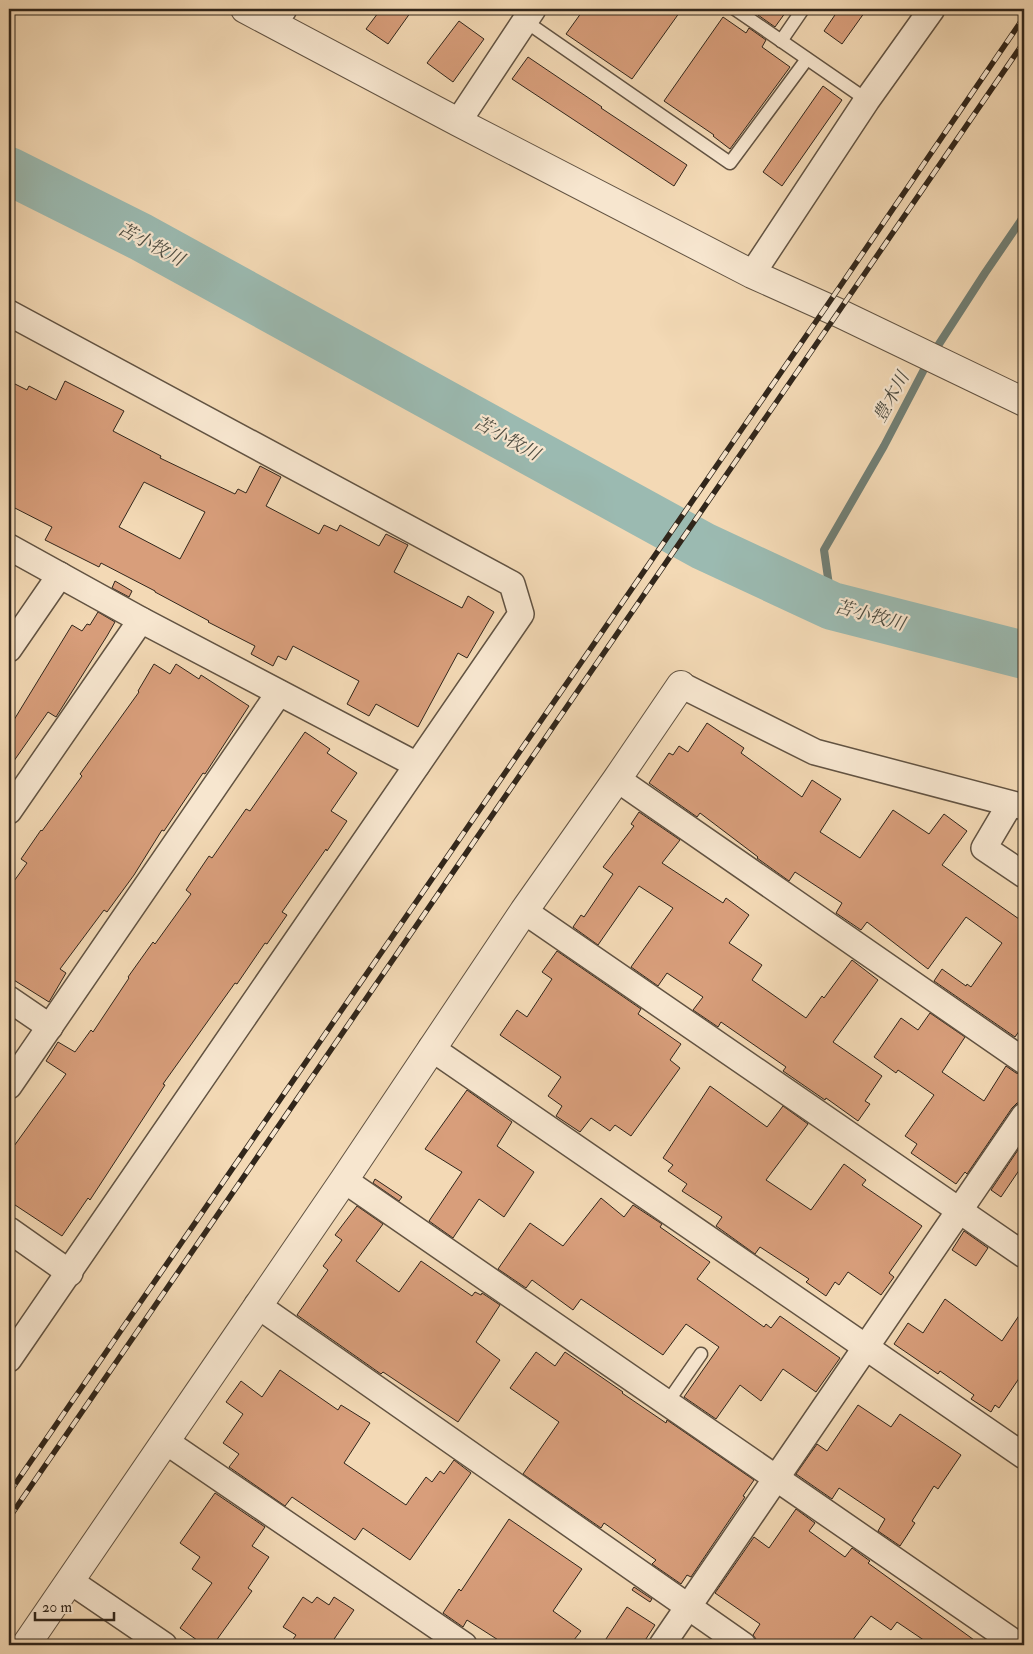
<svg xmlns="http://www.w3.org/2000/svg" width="1033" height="1654" font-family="'IM FELL Double Pica','Noto Serif JP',serif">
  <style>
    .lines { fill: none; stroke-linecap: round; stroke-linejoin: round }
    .stream { stroke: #717f75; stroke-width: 8 }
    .river { stroke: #9bbab1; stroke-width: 48 }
    .building { fill: #d89e7b; stroke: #31261b; fill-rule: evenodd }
    .service-casing { stroke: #625342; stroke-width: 15 }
    .minor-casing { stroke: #625342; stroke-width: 28 }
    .tertiary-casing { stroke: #625342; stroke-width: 30 }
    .service { stroke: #f7e6cf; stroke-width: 12 }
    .minor { stroke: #f7e6cf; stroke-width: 25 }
    .tertiary { stroke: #f7e6cf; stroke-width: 28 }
    .rail-casing { stroke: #31261b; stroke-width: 5.5 }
    .rail { stroke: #f7e6cf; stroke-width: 4; stroke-dasharray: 11; stroke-linecap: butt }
    .labels { text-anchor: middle; stroke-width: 4.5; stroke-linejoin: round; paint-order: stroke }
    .water-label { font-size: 18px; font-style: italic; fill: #4c4b40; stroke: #f7e6cf }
  </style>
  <rect width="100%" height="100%" fill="#f3d9b5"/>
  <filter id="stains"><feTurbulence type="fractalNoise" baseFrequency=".004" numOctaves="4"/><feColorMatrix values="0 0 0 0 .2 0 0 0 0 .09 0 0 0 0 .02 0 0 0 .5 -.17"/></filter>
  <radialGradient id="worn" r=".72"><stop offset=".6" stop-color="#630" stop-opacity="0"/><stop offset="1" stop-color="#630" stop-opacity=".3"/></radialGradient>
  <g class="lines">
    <polyline class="stream" points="832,606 824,550 884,446 930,358 985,273 1024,216"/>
    <polyline class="river" points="9,171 141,237 703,546 832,606 1024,655"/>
  </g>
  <g class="building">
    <polygon points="381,9 413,9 388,44 366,29"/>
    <polygon points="584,9 682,9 632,79 566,34"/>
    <polygon points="762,9 788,9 775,27 758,15"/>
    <polygon points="839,9 867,9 842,44 824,31"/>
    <polygon points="723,17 746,33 749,28 766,40 762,47 790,67 730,149 713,136 714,135 664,101"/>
    <polygon points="459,21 484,39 453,82 427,63"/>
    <polygon points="528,57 602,107 601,108 687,165 674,186 512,79"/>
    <polygon points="823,86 842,100 782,186 763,172"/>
    <path d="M9 381 27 390 29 386 56 400 65 381 124 411 113 431 161 456 160 458 235 494 238 489 246 493 260 466 281 477 266 506 319 534 324 525 337 531 340 525 379 546 386 534 408 545 394 572 462 608 468 596 494 612 467 658 458 653 418 727 376 704 369 716 347 704 359 681 293 646 286 660 278 656 273 666 251 654 255 646 208 622 209 621 155 592V591L101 563 99 567 45 540 52 527 9 505ZM144 482 205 512 180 559 119 527Z"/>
    <polygon points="115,581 132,591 129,597 112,588"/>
    <polygon points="98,612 115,622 107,636 56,717 48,712 9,768 9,728 72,625 82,631 87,624 90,625"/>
    <polygon points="154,664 170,674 176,664 199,679 201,675 249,706 205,774 203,773 164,831 162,830 134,875 107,912 104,910 60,969 66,973 49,1002 9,977 9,888 27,863 21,859 41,830 42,831 82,776 80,774 139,692 138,691"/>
    <polygon points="707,723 744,748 741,753 802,797 812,780 841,799 820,832 860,858 893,810 929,834 944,814 967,831 942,865 1019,919 1024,912 1024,1024 1015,1037 934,981 942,969 966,986 967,984 971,987 1002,943 966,917 928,969 867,922 861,930 836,913 842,903 795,872 789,881 757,858 758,857 700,813 697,817 649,783 669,753 673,755 679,746 688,752"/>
    <polygon points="305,732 330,749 327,753 357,773 331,811 347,821 327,851 326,849 282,912 287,915 267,944 265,943 237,984 235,983 163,1084 165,1085 90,1200 88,1198 62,1236 9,1201 9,1153 66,1074 46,1061 58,1042 75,1052 91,1030 93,1032 129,978 128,977 153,942 155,944 191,894 186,890 209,856 212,858 246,809 250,811"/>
    <polygon points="639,812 680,840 662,863 723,903 726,898 749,915 729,943 762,965 752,980 806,1018 822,996 824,998 852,960 878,980 833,1042 882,1076 865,1101 870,1104 858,1121 826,1098 825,1100 783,1071 786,1067 721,1022 718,1027 693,1010 703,997 667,973 658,986 631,967 673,908 639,886 598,945 573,927 581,915 584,917 613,874 603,867 634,826 631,824"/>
    <polygon points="557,951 641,1009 638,1014 681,1044 670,1060 680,1068 631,1136 615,1125 610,1131 591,1118 580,1132 556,1116 562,1106 548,1096 561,1077 500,1035 517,1010 527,1017 552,979 542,972"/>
    <polygon points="930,1013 965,1037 942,1072 984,1101 1006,1066 1016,1073 1024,1075 1024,1102 1017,1103 1012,1108 967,1174 965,1172 956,1184 911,1153 917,1144 905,1136 934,1095 898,1070 896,1073 874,1057 901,1018 918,1030"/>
    <polygon points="710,1086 767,1127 783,1106 808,1124 766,1180 811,1210 844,1164 866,1180 862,1185 922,1226 889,1273 894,1277 881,1295 848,1272 839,1285 835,1282 826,1296 806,1282 809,1279 760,1247 755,1254 723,1231 716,1226 722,1217 682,1191 687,1184 668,1171 673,1165 663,1158"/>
    <polygon points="467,1090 512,1122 497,1146 534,1172 504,1217 479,1199 453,1238 429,1221 462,1172 425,1149"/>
    <polygon points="1024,1141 1024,1163 1001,1197 991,1190"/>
    <polygon points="375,1179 402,1197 399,1201 373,1183"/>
    <polygon points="601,1198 624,1217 633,1205 662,1224 660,1227 710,1262 697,1279 764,1327 766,1324 771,1328 780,1316 840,1358 816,1392 783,1369 761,1401 740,1385 716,1419 684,1397 719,1347 686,1324 663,1355 581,1299 573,1310 532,1280 526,1288 498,1269 530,1223 563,1246"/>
    <polygon points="357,1206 383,1224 356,1261 399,1292 421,1261 472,1296 475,1292 481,1295 482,1293 500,1305 476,1342 500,1360 458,1422 383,1372 381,1374 297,1315 328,1270 323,1266 342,1240 335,1235"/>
    <polygon points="964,1231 988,1248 976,1266 952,1250"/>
    <polygon points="945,1299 1002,1341 1024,1308 1024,1371 999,1408 995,1405 991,1412 971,1399 974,1395 940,1371 938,1374 894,1344 908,1323 923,1333"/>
    <polygon points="536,1352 555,1366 565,1352 623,1392 622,1393 666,1423 667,1420 754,1480 743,1496 745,1497 691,1577 687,1575 681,1584 652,1564 656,1560 604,1523 601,1528 523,1474 559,1422 510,1388"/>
    <polygon points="280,1370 338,1410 341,1405 370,1423 344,1463 406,1505 426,1477 432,1482 440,1471 444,1474 454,1460 471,1473 410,1560 363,1528 355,1540 292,1497 285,1506 229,1467 239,1454 223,1443 243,1414 226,1402 241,1381 262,1397"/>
    <polygon points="858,1405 891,1427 900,1414 961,1455 938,1489 934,1486 912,1521 915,1523 900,1546 878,1531 885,1519 839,1488 832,1499 796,1474 817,1444 827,1451"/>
    <polygon points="215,1493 265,1527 252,1546 269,1557 248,1588 252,1591 213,1645 204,1645 180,1628 212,1583 192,1569 200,1557 180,1543"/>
    <polygon points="796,1509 815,1523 809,1531 845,1557 852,1548 870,1561 868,1563 981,1645 931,1645 897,1622 891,1630 871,1616 849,1645 757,1645 756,1639 753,1635 760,1624 715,1593 754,1537 769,1548"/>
    <polygon points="509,1519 582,1569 553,1611 581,1631 570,1645 506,1645 467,1620 463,1627 443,1613 459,1589 461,1591"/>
    <polygon points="634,1587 652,1599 650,1602 632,1590"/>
    <polygon points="303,1597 312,1603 317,1597 329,1605 334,1597 354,1610 330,1645 289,1645 296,1635 283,1627"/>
    <polygon points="627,1607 655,1625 642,1645 602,1645"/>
  </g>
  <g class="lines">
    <defs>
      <g id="service">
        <polyline points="735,9 867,100"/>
        <polyline points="525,21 730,163 807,59"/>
        <polyline points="781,41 803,9"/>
        <polyline points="667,1403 701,1354"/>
      </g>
      <g id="minor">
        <polyline points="273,24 284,9"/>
        <polyline points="458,122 533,9"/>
        <polyline points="752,274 867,100 932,9"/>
        <polyline points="9,313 512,584 521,614 9,1359"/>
        <polyline points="9,547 141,620 417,765"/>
        <polyline points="9,649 60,575"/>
        <polyline points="681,685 815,752 1024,807"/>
        <polyline points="617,779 1024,1061"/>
        <polyline points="1010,804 984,848 1024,875"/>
        <polyline points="9,811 141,620"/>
        <polyline points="524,911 1024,1255"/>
        <polyline points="9,999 50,1027"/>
        <polyline points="431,1048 1024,1456"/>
        <polyline points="9,1086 279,693"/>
        <polyline points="344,1180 1018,1645"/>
        <polyline points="9,1230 70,1273"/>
        <polyline points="257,1305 743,1645"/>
        <polyline points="165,1441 464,1645"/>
        <polyline points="70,1581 164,1645"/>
        <polyline points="662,1645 1024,1116"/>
      </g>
      <g id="tertiary">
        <polyline points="245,9 458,122 752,274 839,313 1024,402"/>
        <polyline points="26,1645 344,1180 524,911 617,779 681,685"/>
      </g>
    </defs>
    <use href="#service" class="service-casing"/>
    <use href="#minor" class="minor-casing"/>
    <use href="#tertiary" class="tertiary-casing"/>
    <use href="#service" class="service"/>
    <use href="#minor" class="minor"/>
    <use href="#tertiary" class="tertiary"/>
    <defs>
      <g id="rail">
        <polyline points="9,1493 826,307 1024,17"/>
        <polyline points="9,1518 1024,42"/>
      </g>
    </defs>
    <use href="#rail" class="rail-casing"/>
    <use href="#rail" class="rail"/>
  </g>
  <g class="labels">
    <g class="water-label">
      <text transform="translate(151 244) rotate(28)" y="6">苫小牧川</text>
      <text transform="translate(891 397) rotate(-61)" y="6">豊木川</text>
      <text transform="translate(507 438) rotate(29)" y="6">苫小牧川</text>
      <text transform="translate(870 615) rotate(15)" y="6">苫小牧川</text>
    </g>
  </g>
  <rect width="1033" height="1654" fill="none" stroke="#f3d9b5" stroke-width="30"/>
  <rect x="10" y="10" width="1013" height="1634" fill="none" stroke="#31261b" stroke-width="2.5"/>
  <rect x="15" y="15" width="1003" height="1624" fill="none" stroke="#31261b"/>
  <path d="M35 1612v8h79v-8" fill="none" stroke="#31261b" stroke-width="2.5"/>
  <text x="42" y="1612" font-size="15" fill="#31261b" stroke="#f7e6cf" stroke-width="4" paint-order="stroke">20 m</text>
  <rect width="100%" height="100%" filter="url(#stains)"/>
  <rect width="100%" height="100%" fill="url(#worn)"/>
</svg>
